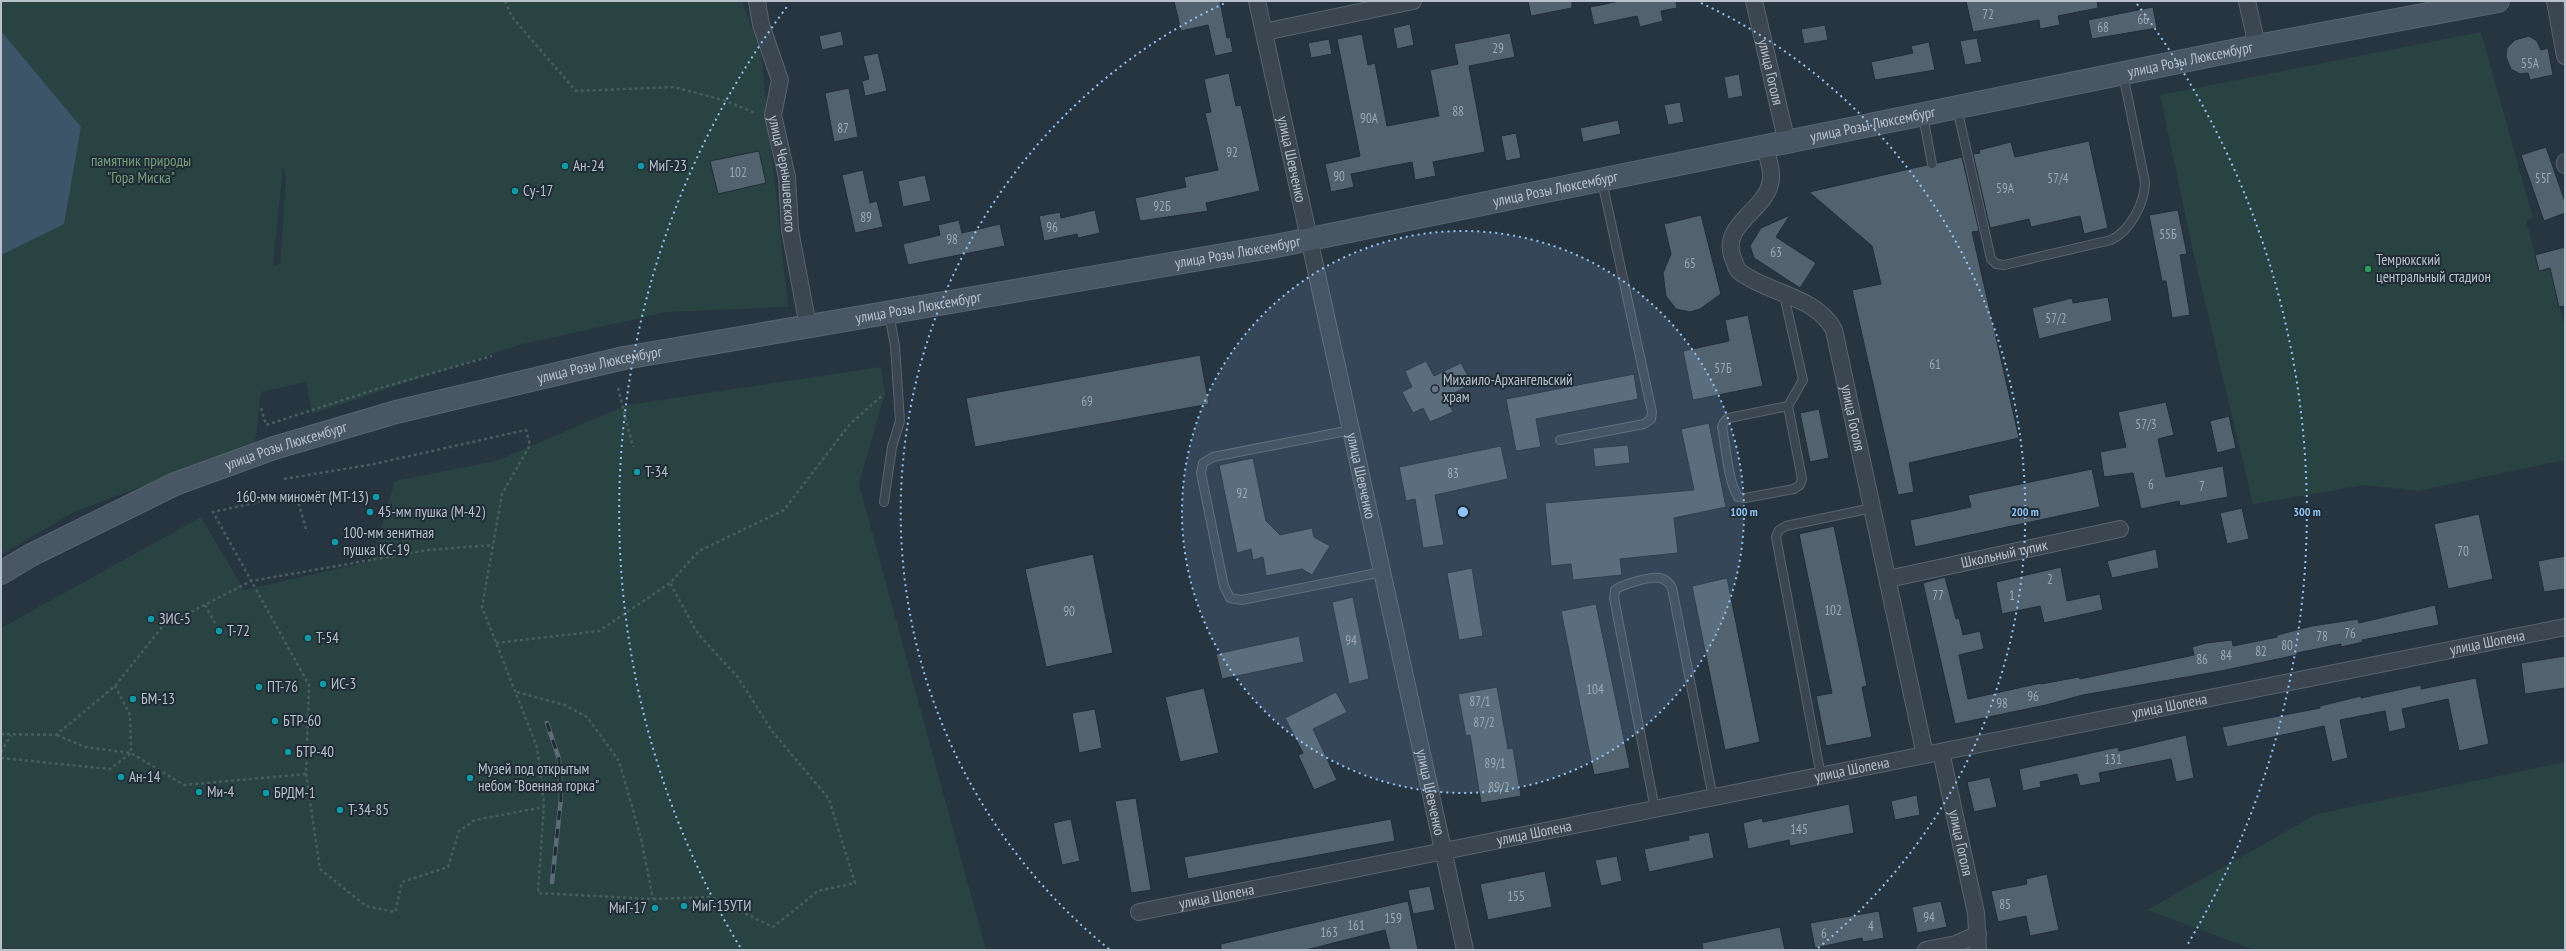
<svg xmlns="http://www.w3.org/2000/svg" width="2566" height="951" font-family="'PT Sans Narrow',sans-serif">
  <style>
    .green { fill: #294242; fill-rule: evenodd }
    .water { fill: #3d5569 }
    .building { fill: #52626e; stroke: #222e38 }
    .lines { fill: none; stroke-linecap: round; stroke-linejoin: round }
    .service-casing { stroke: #59646e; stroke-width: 10 }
    .minor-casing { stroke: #59646e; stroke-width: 18 }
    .secondary-casing { stroke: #59646e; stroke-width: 24 }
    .path { stroke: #475e5e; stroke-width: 2.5; stroke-dasharray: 3 3; stroke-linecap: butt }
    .service { stroke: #3b4651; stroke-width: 8 }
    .minor { stroke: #3b4651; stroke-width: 16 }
    .secondary { stroke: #495664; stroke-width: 22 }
    .rail-casing { stroke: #5d6b78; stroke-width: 4.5 }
    .rail { stroke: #1f2c36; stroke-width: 3; stroke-dasharray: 9; stroke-linecap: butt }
    .ring { fill: none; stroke: #91c4f6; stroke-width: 2; stroke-dasharray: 2 4 }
    .culture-dot { fill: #0f9aa8; stroke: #1f2c36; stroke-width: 1.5 }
    .leisure-dot { fill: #2e9e5b; stroke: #1f2c36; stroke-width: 1.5 }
    .worship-dot { fill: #6b7280; stroke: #1f2c36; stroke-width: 1.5 }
    .labels { text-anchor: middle; stroke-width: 4; stroke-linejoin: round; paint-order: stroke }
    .number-label { font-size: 13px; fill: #9ea9b4 }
    .street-label { font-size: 15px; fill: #b8c1cb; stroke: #1f2c36 }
    .park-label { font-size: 15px; fill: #76a07b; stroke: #1f2c36 }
    .poi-label { font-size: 15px; fill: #b8c1cb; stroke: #1f2c36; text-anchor: start }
    .centre { fill: #91c4f6; stroke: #1f2c36; stroke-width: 2 }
    .ring-label { font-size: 12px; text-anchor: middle; font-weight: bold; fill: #91c4f6; stroke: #1f2c36; stroke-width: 4; stroke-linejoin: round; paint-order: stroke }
  </style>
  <rect width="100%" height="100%" fill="#273541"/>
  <g class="green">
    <path d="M1 1H742L761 54 788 307 667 312 519 345 312 414 306 382 261 392 255 444 74 512 1 555ZM283 166 286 177 280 264 273 266Z"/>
    <polygon points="2481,32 2533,218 2526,220 2539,270 2550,268 2565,329 2565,460 2418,491 2365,485 2253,504 2194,256 2160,95"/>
    <polygon points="881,367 885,394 859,484 986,950 1,950 1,628 201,517 244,590 371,561 395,481 496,461 627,405"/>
    <polygon points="2565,762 2565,950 2255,950 2147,910 2317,814"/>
  </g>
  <polygon class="water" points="1,31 81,127 64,224 1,255"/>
  <g class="building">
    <polygon points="1174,1 1220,1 1227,38 1230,37 1233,52 1215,56 1208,25 1181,31"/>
    <polygon points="1528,1 1572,1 1572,8 1531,16"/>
    <polygon points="1620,1 1676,1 1677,8 1661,11 1663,21 1640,27 1637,16 1594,25 1590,7"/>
    <polygon points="1966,1 2097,1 2098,8 2058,16 2060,25 2040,29 2039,20 1973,32"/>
    <polygon points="2153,7 2157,28 2092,39 2088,20"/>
    <polygon points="1410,24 1414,45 1397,49 1393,28"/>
    <polygon points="1825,25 1828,40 1804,44 1801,29"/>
    <polygon points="841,31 844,45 822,50 819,36"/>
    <polygon points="1510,33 1515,57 1469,66 1485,152 1433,162 1436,176 1415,180 1412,162 1351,174 1354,187 1331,192 1325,164 1360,156 1337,39 1362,34 1368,65 1375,63 1387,126 1439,116 1430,70 1458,64 1454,44"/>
    <polygon points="2529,36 2537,41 2541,50 2548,48 2553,75 2530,80 2528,73 2520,74 2511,69 2506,57 2507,48 2515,40"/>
    <polygon points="1977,38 1982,62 1965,65 1960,41"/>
    <polygon points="1329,39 1332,54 1311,58 1308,43"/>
    <polygon points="1929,42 1935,70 1875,80 1871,62 1913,53 1911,46"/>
    <polygon points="878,53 887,91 865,96 862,81 869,79 863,56"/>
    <polygon points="1229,73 1236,106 1241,105 1260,191 1206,203 1208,211 1140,221 1135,198 1186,187 1184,177 1218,170 1205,113 1211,112 1204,79"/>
    <polygon points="1739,74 1743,96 1728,99 1724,77"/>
    <polygon points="849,88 858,137 834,142 825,93"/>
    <polygon points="1680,102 1684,122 1668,125 1664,105"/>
    <polygon points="1618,120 1621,134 1583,142 1580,128"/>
    <polygon points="1516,133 1521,158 1506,161 1501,136"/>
    <polygon points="2089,141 2108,228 2084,234 2080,216 2031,227 2029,219 1990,228 1973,154 1980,153 1979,150 2011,142 2015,157"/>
    <polygon points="2546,147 2565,202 2565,213 2544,221 2521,155"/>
    <polygon points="759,151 766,183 718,194 710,161"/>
    <polygon points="1962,157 1979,231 1972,232 2019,438 1909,463 1914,492 1898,495 1852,290 1881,284 1872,246 1809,192 1927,165 1933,169 1937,163"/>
    <polygon points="863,170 870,203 877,201 883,227 855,233 842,175"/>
    <polygon points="925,175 931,201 903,207 898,181"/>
    <polygon points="1095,210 1100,233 1078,238 1077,234 1044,241 1039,216 1060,212 1061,218"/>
    <polygon points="2178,210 2187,254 2180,255 2190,315 2172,318 2166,281 2162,281 2149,215"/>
    <polygon points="1701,215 1721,294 1700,309 1690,312 1676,309 1666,296 1663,273 1671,254 1664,224"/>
    <polygon points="1790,215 1776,237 1816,263 1800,288 1754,258 1750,246 1761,228"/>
    <polygon points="959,220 962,233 1000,224 1005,246 908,265 903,244 940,235 938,225"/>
    <polygon points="2565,247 2565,306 2559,307 2550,268 2539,271 2535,255"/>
    <polygon points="2108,297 2112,321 2039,339 2032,308 2072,298 2073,303"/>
    <polygon points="1748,315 1763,386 1693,400 1683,351 1729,341 1725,320"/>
    <polygon points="1200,355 1209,404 975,447 966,398"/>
    <polygon points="1426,361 1434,376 1461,363 1472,384 1446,397 1453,412 1430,422 1423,408 1413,413 1402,392 1412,387 1405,371"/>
    <polygon points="1634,374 1638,399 1536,419 1541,447 1516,451 1506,399"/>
    <polygon points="2166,402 2174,435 2158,439 2166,477 2223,466 2228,497 2180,506 2179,501 2141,509 2133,473 2104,477 2100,452 2126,447 2118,412"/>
    <polygon points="1819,409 1829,458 1810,462 1800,413"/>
    <polygon points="2229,416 2236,448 2217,453 2210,421"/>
    <polygon points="1709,423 1726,507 1674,518 1678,553 1620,559 1622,575 1573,580 1571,564 1551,566 1545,503 1694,490 1681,429"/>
    <polygon points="1628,445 1630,463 1595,467 1593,448"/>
    <polygon points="1501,446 1508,479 1435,495 1444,545 1423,548 1415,499 1406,501 1399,467"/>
    <polygon points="1253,458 1266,521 1280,535 1312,528 1314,537 1330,546 1312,575 1302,569 1266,576 1263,557 1253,560 1251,549 1237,553 1219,465"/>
    <polygon points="2092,469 2100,507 1915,547 1910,520 1971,507 1968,495"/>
    <polygon points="2242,508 2249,539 2227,544 2220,513"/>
    <polygon points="2479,514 2493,579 2448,589 2434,524"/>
    <polygon points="1834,526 1867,686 1862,687 1872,737 1826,746 1816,696 1832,693 1799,534"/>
    <polygon points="2156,549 2159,568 2112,578 2107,561"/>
    <polygon points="1093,554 1113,653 1046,667 1025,569"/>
    <polygon points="2565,556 2565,589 2544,592 2538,561"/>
    <polygon points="2061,567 2067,601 2100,594 2103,610 2044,623 2040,606 2002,614 1996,582"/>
    <polygon points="1472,568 1483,636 1459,640 1447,573"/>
    <polygon points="1945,577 1956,619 1959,618 1963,635 1980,631 1984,649 1959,655 1968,699 2041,683 2041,684 2079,677 2080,679 2194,655 2192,647 2206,643 2232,640 2233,646 2277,637 2277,635 2312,626 2358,619 2359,623 2435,605 2439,625 2362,640 2363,642 2341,647 2341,644 2297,653 2297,655 2221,671 2083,695 2046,705 1955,724 1923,583"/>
    <polygon points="1727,578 1760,742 1725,750 1692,586"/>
    <polygon points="1353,597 1369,679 1349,684 1332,602"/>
    <polygon points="1596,604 1630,768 1594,775 1561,611"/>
    <polygon points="1299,636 1304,662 1222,679 1216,654"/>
    <polygon points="2565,656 2565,688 2525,694 2521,663"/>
    <polygon points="2476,678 2489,744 2459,751 2448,699 2402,709 2406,728 2389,732 2385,711 2340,720 2348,758 2332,762 2324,726 2227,747 2222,727 2320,708 2320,706 2361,696 2361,698 2421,685 2421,689"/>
    <polygon points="1497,687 1508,749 1513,748 1521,796 1481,803 1470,735 1466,736 1458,694"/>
    <polygon points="1204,688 1219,753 1180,762 1165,697"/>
    <polygon points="1336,692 1347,712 1313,729 1337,780 1314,790 1298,755 1303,753 1285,718"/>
    <polygon points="1095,709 1102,748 1079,753 1072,713"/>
    <polygon points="2186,735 2194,778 2176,782 2171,759 2099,773 2101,782 2080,786 2077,774 2040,782 2041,787 2023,791 2019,769 2118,747 2119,751"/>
    <polygon points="1990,777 1997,807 1974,812 1967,782"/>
    <polygon points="1917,795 1920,815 1895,820 1891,801"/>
    <polygon points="1136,798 1151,890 1131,893 1115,801"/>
    <polygon points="1849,804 1854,833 1790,846 1789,840 1748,849 1743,823 1762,818 1763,822"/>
    <polygon points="1071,819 1080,861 1062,865 1053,823"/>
    <polygon points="1391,819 1395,841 1188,879 1184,857"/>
    <polygon points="1709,832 1714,858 1649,872 1644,849 1689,840 1688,836"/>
    <polygon points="1617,856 1622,881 1601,886 1595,860"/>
    <polygon points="1545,871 1552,907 1488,920 1480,884"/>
    <polygon points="2047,874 2059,930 2030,936 2026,916 1998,922 1991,891 2027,884 2026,879"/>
    <polygon points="1430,886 1435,910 1413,914 1408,890"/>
    <polygon points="1408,901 1418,950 1390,950 1385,930 1306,950 1221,950 1221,944"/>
    <polygon points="1941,901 1947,927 1917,933 1912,907"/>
    <polygon points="1879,911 1884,938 1863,942 1862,938 1815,948 1810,923"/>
    <polygon points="1780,927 1785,950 1703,950 1702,943"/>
  </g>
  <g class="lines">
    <defs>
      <g id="service">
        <path d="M1957 108 1991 259 1996 264 2004 265 2111 240C2130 231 2145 203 2145 182L2123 74"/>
        <polyline points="1923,116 1932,164"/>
        <path d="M1784 295 1803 380 1788 406 1729 418 1724 422 1722 427C1726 447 1728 481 1738 497L1745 498 1794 489 1800 485 1802 479 1788 406"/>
        <polyline points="1351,430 1213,457 1203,463 1201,473 1224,586 1230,598 1242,600 1382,572"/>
        <polyline points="1560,440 1644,424 1651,419 1652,412 1602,181"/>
        <polyline points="884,502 892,447 900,421 895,346 889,313"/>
        <polyline points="1821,776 1776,537 1779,530 1786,526 1872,508"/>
        <path d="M1655 809 1614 598 1615 590C1623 584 1651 576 1660 578 1666 579 1669 583 1672 588L1713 798"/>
      </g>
      <g id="minor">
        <path id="s1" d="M757 1 761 25 780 80 773 115 787 177 790 230 808 326"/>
        <path id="s2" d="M1257 1 1465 950"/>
        <path id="s3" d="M1754 1 1787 143"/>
        <polyline points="2247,1 2257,46"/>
        <polyline points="2555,1 2565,56"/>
        <polyline points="1264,32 1413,1"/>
        <path id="s4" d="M1765 147C1767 156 1772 168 1771 177 1771 209 1719 223 1733 258 1735 263 1736 269 1740 272 1769 294 1816 296 1834 330L1925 755"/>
        <polyline points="2565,162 2565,165"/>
        <path id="s5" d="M1888 579 2120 529"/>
        <path id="s6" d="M1941 752 1976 913 1978 950"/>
        <path id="s7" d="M1139 912 2565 627"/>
        <polyline points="1926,950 1956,944 1978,934"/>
      </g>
      <g id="secondary">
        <path id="s8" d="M1 573 31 555 175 484 274 448 396 412 624 358 1276 246 2257 46 2498 1"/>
      </g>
    </defs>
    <use href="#service" class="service-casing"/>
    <use href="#minor" class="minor-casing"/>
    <use href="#secondary" class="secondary-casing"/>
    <g class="path">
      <polyline points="505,1 512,17 576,91 674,87 723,100 756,113"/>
      <polyline points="618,388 633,447"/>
      <polyline points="261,408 266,425 380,388 492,356"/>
      <polyline points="284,479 374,464 526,430 530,445 502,494 482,607 537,747 544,804 538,893 653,899 711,897 773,927 818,891 855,883 829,799 772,731 737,676 698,634 670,583"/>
      <polyline points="306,529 296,494 213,512 309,685 306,774 320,869 366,906 395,912 402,882 448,867 459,831 475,820 544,807"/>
      <polyline points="205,605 215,623"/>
      <polyline points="496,643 599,631 670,583 699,551 784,510 850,424 884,394"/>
      <polyline points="517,692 565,705 587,717 619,761 641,838 653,899"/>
      <polyline points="1,734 56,735 115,686 162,627 251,581 428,550 493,545"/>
      <polyline points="57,735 85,747 131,753 184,785 306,774"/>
      <polyline points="1,752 11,735"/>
      <polyline points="1,758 110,769 131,753 130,715 115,686"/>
    </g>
    <use href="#service" class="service"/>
    <use href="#minor" class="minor"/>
    <use href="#secondary" class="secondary"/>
    <defs>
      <polyline id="rail" points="547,723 559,759 561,798 552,882"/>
    </defs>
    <use href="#rail" class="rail-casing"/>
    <use href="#rail" class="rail"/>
  </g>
  <circle cx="1463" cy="512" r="281" fill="#91c4f6" fill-opacity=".12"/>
  <g class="ring">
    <circle cx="1463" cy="512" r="281"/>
    <path d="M1109 949A562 562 0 0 1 1225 3M1701 3A562 562 0 0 1 1817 949"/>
    <path d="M740 947A844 844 0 0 1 789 4M2137 4A844 844 0 0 1 2186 947"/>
  </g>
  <g class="culture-dot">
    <circle cx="565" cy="166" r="4"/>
    <circle cx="641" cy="166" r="4"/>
    <circle cx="515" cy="191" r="4"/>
    <circle cx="637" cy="472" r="4"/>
    <circle cx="376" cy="497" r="4"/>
    <circle cx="370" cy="512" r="4"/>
    <circle cx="335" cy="542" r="4"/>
    <circle cx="151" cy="619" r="4"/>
    <circle cx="219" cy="631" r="4"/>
    <circle cx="308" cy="638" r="4"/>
    <circle cx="323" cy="684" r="4"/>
    <circle cx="259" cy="687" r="4"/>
    <circle cx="133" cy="699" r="4"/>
    <circle cx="275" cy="721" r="4"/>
    <circle cx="288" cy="752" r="4"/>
    <circle cx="121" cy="777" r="4"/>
    <circle cx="470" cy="778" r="4"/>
    <circle cx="199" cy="792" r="4"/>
    <circle cx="266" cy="793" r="4"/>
    <circle cx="340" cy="810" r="4"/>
    <circle cx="684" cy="906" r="4"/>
    <circle cx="655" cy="908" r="4"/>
  </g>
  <circle class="leisure-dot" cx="2368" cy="269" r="4"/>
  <circle class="worship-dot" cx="1435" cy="389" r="4"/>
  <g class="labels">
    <g class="number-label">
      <text x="1988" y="19">72</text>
      <text x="2143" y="24">66</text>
      <text x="2103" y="32">68</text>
      <text x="1498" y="53">29</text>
      <text x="2530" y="68">55А</text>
      <text x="1458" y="116">88</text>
      <text x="1369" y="123">90А</text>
      <text x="843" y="133">87</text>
      <text x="1232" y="157">92</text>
      <text x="738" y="177">102</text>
      <text x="1339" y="181">90</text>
      <text x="2058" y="183">57/4</text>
      <text x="2543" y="183">55Г</text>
      <text x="2005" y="193">59А</text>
      <text x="1162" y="211">92Б</text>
      <text x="866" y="222">89</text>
      <text x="1052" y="232">96</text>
      <text x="2168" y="239">55Б</text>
      <text x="952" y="244">98</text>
      <text x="1776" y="257">63</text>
      <text x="1690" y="268">65</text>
      <text x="2056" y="323">57/2</text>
      <text x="1935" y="369">61</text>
      <text x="1723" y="373">57Б</text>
      <text x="1087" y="406">69</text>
      <text x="2146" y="429">57/3</text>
      <text x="1453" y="478">83</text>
      <text x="2151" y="489">6</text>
      <text x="2202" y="491">7</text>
      <text x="1242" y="498">92</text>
      <text x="2463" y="556">70</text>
      <text x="2050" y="584">2</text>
      <text x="1938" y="600">77</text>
      <text x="2012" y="600">1</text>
      <text x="1833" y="615">102</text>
      <text x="1069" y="616">90</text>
      <text x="2350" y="638">76</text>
      <text x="2322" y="641">78</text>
      <text x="1351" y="645">94</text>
      <text x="2287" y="650">80</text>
      <text x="2261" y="656">82</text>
      <text x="2226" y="660">84</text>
      <text x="2202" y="664">86</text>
      <text x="1595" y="694">104</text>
      <text x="2033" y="701">96</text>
      <text x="1480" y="706">87/1</text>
      <text x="2002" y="708">98</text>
      <text x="1484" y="727">87/2</text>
      <text x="2113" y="764">131</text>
      <text x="1495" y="768">89/1</text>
      <text x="1499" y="792">89/2</text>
      <text x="1799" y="834">145</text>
      <text x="1516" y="901">155</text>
      <text x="2005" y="909">85</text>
      <text x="1929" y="922">94</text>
      <text x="1393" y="923">159</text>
      <text x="1356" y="930">161</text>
      <text x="1871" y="931">4</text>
      <text x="1329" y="937">163</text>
      <text x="1824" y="938">6</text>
    </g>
    <g class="street-label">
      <text dy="5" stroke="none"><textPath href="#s8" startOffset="2257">улица Розы Люксембург</textPath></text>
      <text dy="5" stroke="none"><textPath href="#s3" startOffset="73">улица Гоголя</textPath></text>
      <text dy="5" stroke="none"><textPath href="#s8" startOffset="1933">улица Розы Люксембург</textPath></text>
      <text dy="5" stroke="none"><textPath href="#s2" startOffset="162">улица Шевченко</textPath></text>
      <text dy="5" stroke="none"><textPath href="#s1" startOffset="178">улица Чернышевского</textPath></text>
      <text dy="5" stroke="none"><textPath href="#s8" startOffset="1609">улица Розы Люксембург</textPath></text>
      <text dy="5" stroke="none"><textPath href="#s8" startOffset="1285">улица Розы Люксембург</textPath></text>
      <text dy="5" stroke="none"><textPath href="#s8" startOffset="961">улица Розы Люксембург</textPath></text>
      <text dy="5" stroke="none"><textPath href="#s8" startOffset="637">улица Розы Люксембург</textPath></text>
      <text dy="5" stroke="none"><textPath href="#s4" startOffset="343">улица Гоголя</textPath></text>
      <text dy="5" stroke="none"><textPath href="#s8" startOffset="313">улица Розы Люксембург</textPath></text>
      <text dy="5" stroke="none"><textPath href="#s2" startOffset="486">улица Шевченко</textPath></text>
      <text dy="5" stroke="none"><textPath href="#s5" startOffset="119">Школьный тупик</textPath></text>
      <text dy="5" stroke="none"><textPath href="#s7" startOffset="1375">улица Шопена</textPath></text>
      <text dy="5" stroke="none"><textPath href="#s7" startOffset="1051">улица Шопена</textPath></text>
      <text dy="5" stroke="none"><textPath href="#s7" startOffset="727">улица Шопена</textPath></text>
      <text dy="5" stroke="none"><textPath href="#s2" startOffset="810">улица Шевченко</textPath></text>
      <text dy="5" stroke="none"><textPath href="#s7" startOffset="403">улица Шопена</textPath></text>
      <text dy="5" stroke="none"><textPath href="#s6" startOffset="93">улица Гоголя</textPath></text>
      <text dy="5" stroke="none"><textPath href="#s7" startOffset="79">улица Шопена</textPath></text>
    </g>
    <g class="park-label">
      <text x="141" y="166">памятник природы<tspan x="141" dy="17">"Гора Миска"</tspan></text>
    </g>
    <g class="poi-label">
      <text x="573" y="171">Ан-24</text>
      <text x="649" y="171">МиГ-23</text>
      <text x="523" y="196">Су-17</text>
      <text x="2376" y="265">Темрюкский<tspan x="2376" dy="17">центральный стадион</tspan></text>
      <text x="1443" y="385">Михаило-Архангельский<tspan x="1443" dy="17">храм</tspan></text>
      <text x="645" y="477">Т-34</text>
      <text x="368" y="502" text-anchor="end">160-мм миномёт (MT-13)</text>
      <text x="378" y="517">45-мм пушка (М-42)</text>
      <text x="343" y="538">100-мм зенитная<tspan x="343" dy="17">пушка КС-19</tspan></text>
      <text x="159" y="624">ЗИС-5</text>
      <text x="227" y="636">Т-72</text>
      <text x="316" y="643">Т-54</text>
      <text x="331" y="689">ИС-3</text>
      <text x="267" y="692">ПТ-76</text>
      <text x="141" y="704">БМ-13</text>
      <text x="283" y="726">БТР-60</text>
      <text x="296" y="757">БТР-40</text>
      <text x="478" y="774">Музей под открытым<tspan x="478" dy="17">небом "Военная горка"</tspan></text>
      <text x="129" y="782">Ан-14</text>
      <text x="207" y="797">Ми-4</text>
      <text x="274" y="798">БРДМ-1</text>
      <text x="348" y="815">Т-34-85</text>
      <text x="692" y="911">МиГ-15УТИ</text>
      <text x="647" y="913" text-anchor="end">МиГ-17</text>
    </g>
  </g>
  <circle cx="1463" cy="512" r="6" class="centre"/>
  <g class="ring-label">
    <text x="1744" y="516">100 m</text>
    <text x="2025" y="516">200 m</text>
    <text x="2307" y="516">300 m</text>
  </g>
  <rect width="2566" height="951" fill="none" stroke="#b8c1cb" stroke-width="4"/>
</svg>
